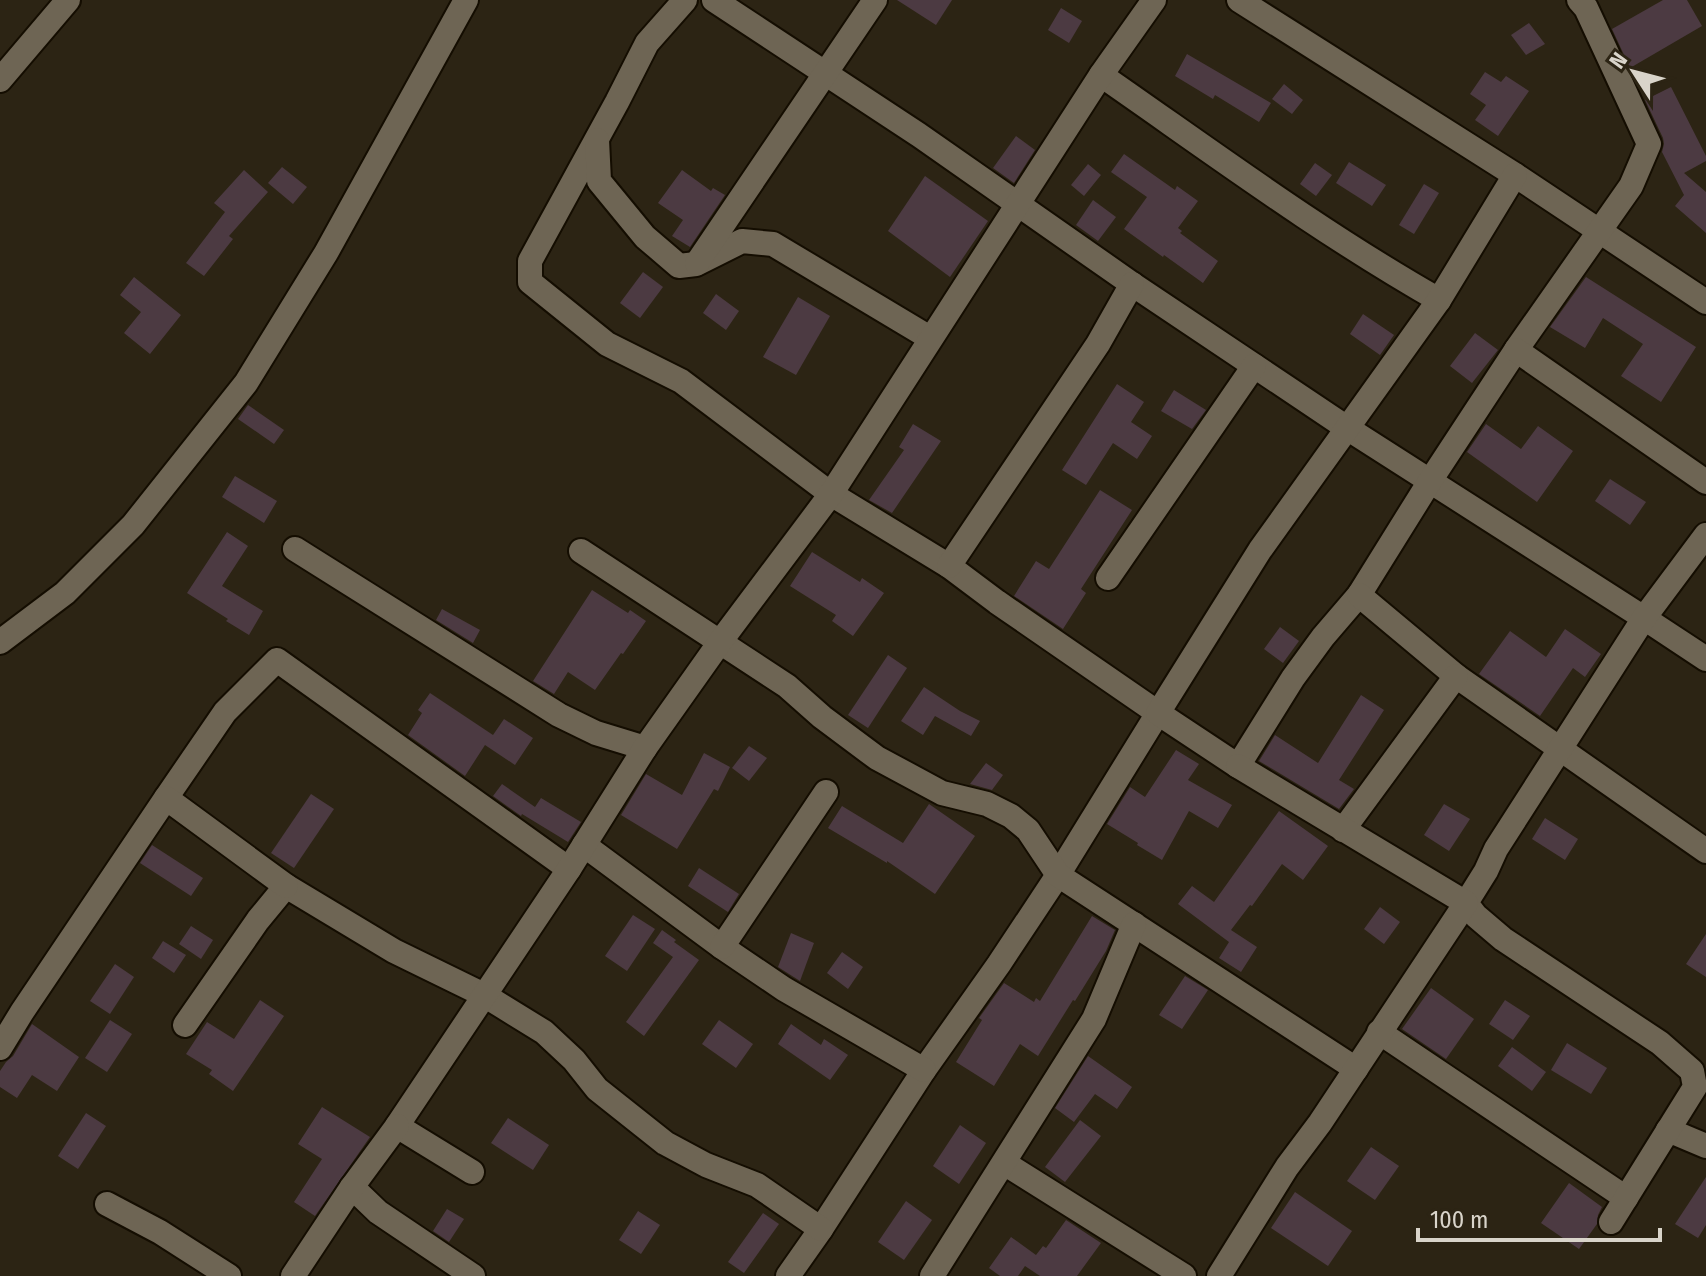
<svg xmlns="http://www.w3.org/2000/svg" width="1706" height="1276" font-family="'Fira Sans Condensed',sans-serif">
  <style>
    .building { fill: #4c3a42 }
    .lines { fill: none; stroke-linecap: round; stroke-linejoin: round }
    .minor-casing { stroke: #140d01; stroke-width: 28 }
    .minor { stroke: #6e6554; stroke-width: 24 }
  </style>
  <rect width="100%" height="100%" fill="#2c2414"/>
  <g class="building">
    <polygon points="897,0 952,0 936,25"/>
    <polygon points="1663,0 1687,0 1702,26 1630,68 1612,29"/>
    <polygon points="1061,8 1082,21 1069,43 1048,30"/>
    <polygon points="1529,23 1545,44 1526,55 1511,35"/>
    <polygon points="1187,54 1271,103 1259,122 1215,95 1213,99 1175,76"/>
    <polygon points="1485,72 1501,82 1506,76 1529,91 1498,136 1475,120 1486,105 1470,94"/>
    <polygon points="1284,84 1303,100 1292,114 1272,99"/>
    <polygon points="1671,87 1706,156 1706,161 1684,173 1706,192 1706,233 1675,206 1684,195 1662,152 1664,144 1663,138 1645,100"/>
    <polygon points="1016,136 1035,150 1014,183 993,168"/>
    <polygon points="1124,154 1175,190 1177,186 1198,201 1178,228 1182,231 1180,233 1218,261 1203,283 1164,255 1163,257 1124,229 1147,197 1111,172"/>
    <polygon points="1349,162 1386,185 1372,206 1336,183"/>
    <polygon points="1315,163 1332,175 1316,196 1300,184"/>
    <polygon points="1088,164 1101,175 1084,196 1071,185"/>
    <polygon points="282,167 307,187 293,204 268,183"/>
    <polygon points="244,170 268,192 229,236 233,239 204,276 186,263 225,212 214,203"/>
    <polygon points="682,170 711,191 713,188 725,195 690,247 672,236 683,220 658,203"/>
    <polygon points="925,176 988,221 950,277 888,231"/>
    <polygon points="1424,184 1439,193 1414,234 1399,225"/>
    <polygon points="1093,200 1116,217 1098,241 1076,225"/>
    <polygon points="643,272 663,287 640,318 620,303"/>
    <polygon points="134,277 181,315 150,354 124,333 141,312 120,295"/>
    <polygon points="1586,277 1696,347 1661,402 1621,376 1643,344 1603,318 1585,348 1550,327"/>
    <polygon points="716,294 739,311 726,330 703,313"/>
    <polygon points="798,297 830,316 796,375 763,357"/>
    <polygon points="1363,314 1394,335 1380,355 1350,334"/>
    <polygon points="1475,333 1498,350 1472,383 1450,366"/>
    <polygon points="1117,384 1144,402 1131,422 1152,436 1137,459 1113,443 1086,485 1062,470"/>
    <polygon points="1174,390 1206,410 1192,429 1161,411"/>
    <polygon points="248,405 284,430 274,444 238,419"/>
    <polygon points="913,424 941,441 892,513 869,500 904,450 899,447"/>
    <polygon points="1486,424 1521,449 1538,426 1573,451 1537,502 1467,452"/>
    <polygon points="235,476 277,501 264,523 222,497"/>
    <polygon points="1610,479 1646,502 1630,525 1595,501"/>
    <polygon points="1100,490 1132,510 1081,589 1086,593 1063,629 1014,596 1036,561 1049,569"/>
    <polygon points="227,532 248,546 222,586 263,611 249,635 226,621 228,619 187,593"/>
    <polygon points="812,552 860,582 862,578 884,593 853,636 832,621 836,615 790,586"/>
    <polygon points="592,590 628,613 630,610 646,621 623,654 621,653 595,690 568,672 554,694 533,681"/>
    <polygon points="442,609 480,630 473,643 436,620"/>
    <polygon points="1280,627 1299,641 1283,663 1264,649"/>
    <polygon points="1565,629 1601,654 1585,677 1573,668 1540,716 1479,674 1510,631 1546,657"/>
    <polygon points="888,655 907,668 868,728 848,715"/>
    <polygon points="924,687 960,711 980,721 971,736 935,716 923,735 901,721"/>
    <polygon points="430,693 493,735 504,719 533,738 515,765 485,745 465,776 408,735 422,713 418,710"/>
    <polygon points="1361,695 1384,710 1339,780 1354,789 1339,809 1259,761 1275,735 1318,763"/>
    <polygon points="749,746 767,758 749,781 732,768"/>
    <polygon points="1176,750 1199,764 1188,780 1232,805 1218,828 1189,811 1162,860 1137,845 1138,843 1107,824 1130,787 1145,797"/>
    <polygon points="704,753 730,767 718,791 714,789 677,849 621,815 646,774 682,795"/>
    <polygon points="986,763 1003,775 992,790 970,784"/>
    <polygon points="502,784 535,807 541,798 581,822 568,842 522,814 521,816 493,796"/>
    <polygon points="311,794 334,809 294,868 271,853"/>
    <polygon points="929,804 975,836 935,894 887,861 887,863 828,828 842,806 903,843"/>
    <polygon points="1444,804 1470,819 1449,851 1424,835"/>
    <polygon points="1279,811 1328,846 1303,880 1282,864 1252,906 1250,905 1231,930 1257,947 1241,972 1219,958 1229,942 1178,904 1192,886 1214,902"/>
    <polygon points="1545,818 1578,839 1565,860 1532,839"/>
    <polygon points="152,845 203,878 191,896 140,863"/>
    <polygon points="699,868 739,894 728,912 688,886"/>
    <polygon points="1380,907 1400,922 1384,944 1364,929"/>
    <polygon points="633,915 655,929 627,971 605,956"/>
    <polygon points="1092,916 1115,930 1106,951 1075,1001 1073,1000 1038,1056 1020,1044 994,1086 956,1062 982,1020 979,1018 1004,983 1034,1002 1036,998 1040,1001"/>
    <polygon points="191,926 213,940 201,959 179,944"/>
    <polygon points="662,930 676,940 674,942 699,960 644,1036 626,1022 673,957 653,943"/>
    <polygon points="791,933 814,943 800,981 778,967"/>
    <polygon points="1706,934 1706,977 1686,964"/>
    <polygon points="163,941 186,955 174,973 152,958"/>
    <polygon points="842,952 863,967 848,989 827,973"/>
    <polygon points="115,964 134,977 110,1014 90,1001"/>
    <polygon points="1185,976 1208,990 1182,1029 1159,1015"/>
    <polygon points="1431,988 1474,1019 1446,1059 1402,1029"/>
    <polygon points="260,1000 284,1016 233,1091 209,1074 212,1070 186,1054 207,1022 234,1039"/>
    <polygon points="1505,1000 1530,1016 1513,1040 1489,1024"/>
    <polygon points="110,1020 132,1034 107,1072 85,1058"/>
    <polygon points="719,1020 753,1044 736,1068 702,1044"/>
    <polygon points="32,1024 79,1057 57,1091 32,1075 17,1098 0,1087 0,1071 6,1062 13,1056"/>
    <polygon points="791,1024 821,1045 824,1039 848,1055 830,1080 778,1044"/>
    <polygon points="1567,1043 1607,1068 1591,1094 1551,1070"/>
    <polygon points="1512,1047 1546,1072 1532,1091 1498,1066"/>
    <polygon points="1088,1056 1132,1087 1117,1109 1095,1094 1074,1122 1055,1108"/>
    <polygon points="322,1107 370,1137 315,1216 294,1202 322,1159 298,1144"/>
    <polygon points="86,1113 106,1126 78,1169 58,1156"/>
    <polygon points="508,1118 549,1145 533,1170 491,1143"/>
    <polygon points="1080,1120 1101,1136 1065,1182 1045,1167"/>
    <polygon points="960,1125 986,1143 959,1184 933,1166"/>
    <polygon points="1371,1147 1399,1166 1375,1200 1347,1181"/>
    <polygon points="1706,1177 1706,1225 1698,1238 1675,1224"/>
    <polygon points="1569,1183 1602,1207 1598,1215 1597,1224 1579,1249 1541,1223"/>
    <polygon points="1295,1192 1352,1231 1328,1266 1271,1228"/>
    <polygon points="906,1201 932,1220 904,1260 878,1242"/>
    <polygon points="447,1209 464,1219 449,1242 433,1231"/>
    <polygon points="638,1211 660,1225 641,1254 619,1240"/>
    <polygon points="763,1213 779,1224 744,1273 728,1262"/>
    <polygon points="1066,1220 1101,1243 1077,1276 1040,1276 1025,1266 1018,1276 1000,1276 989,1268 1011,1237 1036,1255 1043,1246 1046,1248"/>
  </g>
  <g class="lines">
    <defs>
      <g id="minor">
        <polyline points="685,0 647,43 617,102 530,261 530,282 607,344 681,381 831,494 949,566 997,602 1158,713 1058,875 999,964 924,1070 821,1229 788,1276"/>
        <polyline points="714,0 919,135 1132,284 1347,428 1644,618 1706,659"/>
        <polyline points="1239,0 1515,175 1706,302"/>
        <path d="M1101 75C1212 152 1321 233 1439 300"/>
        <polyline points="0,80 68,0"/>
        <polyline points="597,140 599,181 645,237 679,266 696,264 742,241 773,244 930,338"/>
        <polyline points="1515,175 1439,300 1260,550 1158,713 1238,766 1293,678 1323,637 1359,595 1430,481 1516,350 1631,186 1649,144 1586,8 1579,0"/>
        <polyline points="697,263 875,0"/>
        <polyline points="1516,350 1706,482"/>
        <polyline points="295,549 559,715 596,733 645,748"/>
        <polyline points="581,551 787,686 822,717 877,758 942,793 987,804 1011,816 1028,830 1058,875 1356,1069"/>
        <polyline points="949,566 1098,344 1132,284"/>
        <polyline points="1108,578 1254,366"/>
        <polyline points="1359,595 1456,676 1706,851"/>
        <polyline points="0,642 65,593 133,525 246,383 326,253 466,0"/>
        <polyline points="166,798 225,712 277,660 569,869"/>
        <polyline points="1343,830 1456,676"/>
        <polyline points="584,845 722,947 784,989 924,1070"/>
        <polyline points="722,947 826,792"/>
        <polyline points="185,1025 258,920 286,886 394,951 484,995 544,1032 574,1060 597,1089 665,1143 706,1165 757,1185 821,1229"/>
        <polyline points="1379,1032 1626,1198"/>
        <polyline points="0,1048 22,1012 166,798 286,886"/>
        <polyline points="1668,1130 1706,1146"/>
        <polyline points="1004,1163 1184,1276"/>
        <polyline points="472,1172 397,1126 569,869 645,748 720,642 831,494 1101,75 1154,0"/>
        <polyline points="352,1187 378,1212 473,1276"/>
        <polyline points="107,1204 160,1232 229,1276"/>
        <polyline points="1611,1222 1695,1087 1692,1071 1660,1043 1503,939 1476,916 1466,903 1486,871 1496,849 1644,618 1706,535"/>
        <polyline points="293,1276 352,1187 397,1126"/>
        <polyline points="932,1276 1094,1019 1134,924"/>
        <polyline points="1219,1276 1287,1167 1320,1123 1466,903 1238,766"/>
      </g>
    </defs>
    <use href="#minor" class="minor-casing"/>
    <use href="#minor" class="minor"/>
  </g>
  <g transform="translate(1634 72) rotate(306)" stroke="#2c2414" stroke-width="6" paint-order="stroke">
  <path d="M0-6L14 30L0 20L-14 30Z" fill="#d9d4ca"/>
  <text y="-12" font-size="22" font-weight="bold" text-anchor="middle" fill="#d9d4ca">N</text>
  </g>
  <path d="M1418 1228v12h242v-12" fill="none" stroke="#d9d4ca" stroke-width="4"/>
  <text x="1430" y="1228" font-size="24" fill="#d9d4ca" stroke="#2c2414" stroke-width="6" paint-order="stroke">100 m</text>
</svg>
